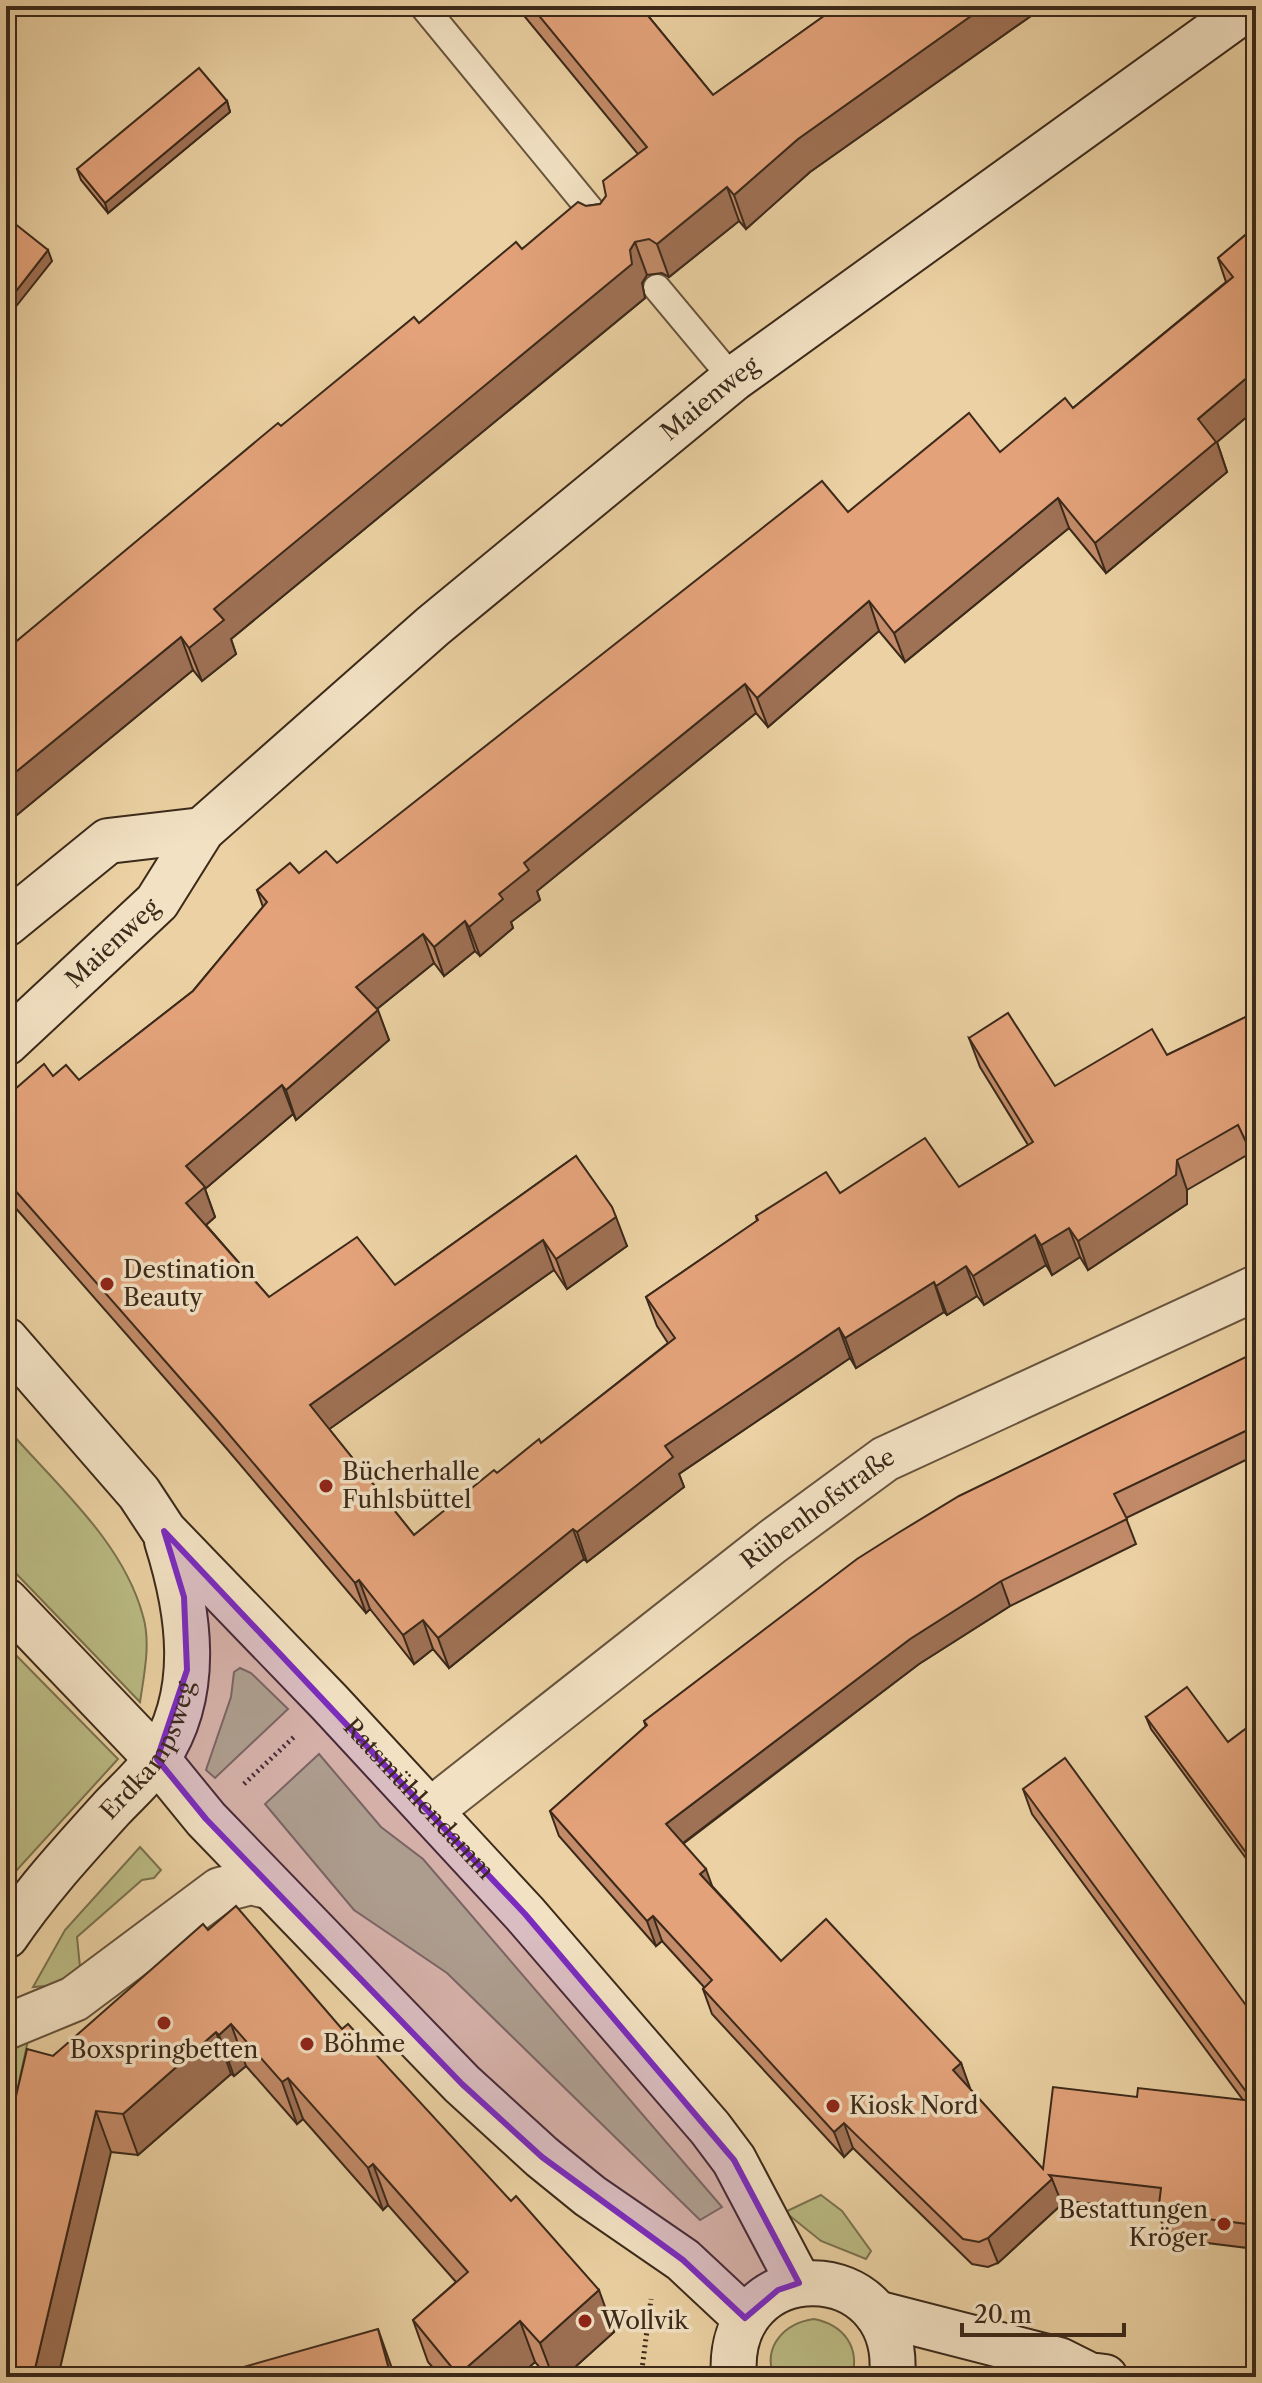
<svg xmlns="http://www.w3.org/2000/svg" width="1262" height="2383" font-family="'Libre Caslon Text',serif">
  <style>
    .green { fill: #baba83; stroke: #7a724e; stroke-width: 2 }
    .lines { fill: none; stroke-linecap: round; stroke-linejoin: round }
    .lane-casing { stroke: #67533c; stroke-width: 30 }
    .street-casing { stroke: #67533c; stroke-width: 48 }
    .secondary-casing { stroke: #3b291a; stroke-width: 48 }
    .path { stroke: #3b291a; stroke-width: 5; stroke-dasharray: 2 4; stroke-linecap: butt }
    .lane { stroke: #f2e1c3; stroke-width: 26 }
    .street { stroke: #f2e1c3; stroke-width: 44 }
    .secondary { stroke: #f2e1c3; stroke-width: 44 }
    .wall { fill: #c38b69; stroke: #3b291a; stroke-width: 2 }
    .shaded-wall { fill: #9f7155; stroke: #3b291a; stroke-width: 2 }
    .building { fill: #e3a27a; stroke: #3b291a; stroke-width: 2 }
    .marked { fill: #7b2cbf; fill-opacity: 0.2; stroke: #7b2cbf; stroke-width: 6; stroke-linejoin: round }
    .poi-dot { fill: #8f2418; stroke: #f2e1c3; stroke-width: 3 }
    .labels { text-anchor: middle; stroke-width: 7; stroke-linejoin: round; paint-order: stroke }
    .street-label { font-size: 24px; fill: #3b291a; stroke: #f2e1c3 }
    .poi-label { font-size: 24px; fill: #3b291a; stroke: #f2e1c3; text-anchor: start }
  </style>
  <rect width="100%" height="100%" fill="#ebd1a3"/>
  <filter id="stains"><feTurbulence type="fractalNoise" baseFrequency=".0025" numOctaves="4"/><feColorMatrix values="0 0 0 0 .2 0 0 0 0 .09 0 0 0 0 .02 0 0 0 .5 -.17"/></filter>
  <radialGradient id="worn" r=".72"><stop offset=".6" stop-color="#630" stop-opacity="0"/><stop offset="1" stop-color="#630" stop-opacity=".3"/></radialGradient>
  <g class="green">
    <path d="M6 1427C55 1484 123 1541 143 1616 151 1643 144 1675 140 1702L6 1563Z"/>
    <polygon points="6,1645 118,1759 6,1882"/>
    <polygon points="240,1668 251,1673 288,1709 215,1778 206,1770 231,1697 234,1672"/>
    <polygon points="319,1754 381,1827 423,1859 722,2207 700,2220 447,1973 354,1910 265,1804"/>
    <polygon points="140,1847 161,1870 154,1878 142,1880 77,1937 81,1977 59,1985 33,1987 65,1930"/>
    <polygon points="28,2040 6,2143 6,2055"/>
    <polygon points="821,2195 842,2211 871,2251 866,2259 821,2241 785,2212"/>
    <path d="M814 2319C844 2325 860 2347 852 2377H774C762 2346 785 2323 814 2319Z"/>
  </g>
  <g class="lines">
    <defs>
      <g id="lane">
        <polyline points="423,6 603,225"/>
        <polyline points="657,288 733,379"/>
      </g>
      <g id="street">
        <path id="s1" d="M430 1811 772 1542 885 1459 1256 1288"/>
        <polyline points="6,2027 74,1999 220,1890 251,1882 271,1887"/>
      </g>
      <g id="secondary">
        <polyline points="6,924 108,841 202,830"/>
        <path id="s2" d="M6 1043 157 902 202 830 433 626 733 379 1250 6"/>
        <path id="s3" d="M6 1340 139 1493 164 1531 330 1703 525 1914 710 2128 734 2160 799 2283"/>
        <polyline points="6,1601 157,1759 206,1819 462,2084 542,2157 590,2196 683,2260 745,2318"/>
        <path id="s4" d="M6 1936C37 1890 74 1850 111 1809 126 1793 144 1777 157 1759 202 1693 189 1611 167 1541"/>
        <polyline points="876,2313 1059,2360 1089,2375 1105,2377"/>
        <path d="M734 2377C724 2250 904 2254 892 2377"/>
      </g>
    </defs>
    <use href="#lane" class="lane-casing"/>
    <use href="#street" class="street-casing"/>
    <use href="#secondary" class="secondary-casing"/>
    <g class="path">
      <polyline points="244,1784 295,1736"/>
      <polyline points="641,2377 651,2299"/>
    </g>
    <use href="#lane" class="lane"/>
    <use href="#street" class="street"/>
    <use href="#secondary" class="secondary"/>
  </g>
  <g class="wall">
    <polygon points="516,6 640,6 713,95 838,6 1045,6 810,172 746,229 739,221 669,277 662,273 647,275 642,283 645,298 231,639 236,654 202,681 193,670 6,824 6,650 281,426 522,249 586,206 600,204 638,154"/>
    <polygon points="227,101 230,112 108,213 81,180 77,169"/>
    <polygon points="1256,226 1256,409 1217,442 1227,472 1106,573 1069,528 905,662 879,631 768,727 756,713 537,891 540,900 511,922 513,928 480,956 475,951 444,976 434,963 377,1009 389,1040 296,1120 293,1114 205,1189 215,1217 206,1225 269,1297 395,1285 576,1156 627,1246 567,1289 554,1270 329,1429 414,1535 497,1473 541,1443 668,1343 657,1326 646,1297 757,1221 756,1216 840,1193 959,1187 1028,1145 980,1067 969,1038 1055,1086 1167,1055 1256,1012 1256,1169 1249,1154 1187,1190 1187,1204 1088,1270 1080,1257 1052,1275 1046,1265 984,1305 977,1296 947,1315 944,1312 856,1368 850,1358 679,1474 684,1487 587,1562 584,1559 449,1668 433,1649 414,1664 370,1609 366,1613 227,1449 6,1197 6,1097 53,1076 79,1080 193,991 263,907 257,890 299,873 337,863 848,512 1000,452 1073,408 1226,282 1218,258"/>
    <polygon points="1256,1352 1256,1455 1126,1518 1136,1544 1010,1606 919,1664 683,1844 712,1886 781,1961 961,2063 969,2088 1043,2169 1137,2097 1243,2100 1032,1814 1023,1789 1256,2019 1256,2249 1167,2238 1158,2212 1060,2200 1062,2204 998,2263 988,2267 972,2264 853,2148 844,2157 712,2014 703,1989 704,1987 662,1941 656,1946 559,1836 550,1811 646,1727 644,1721"/>
    <polygon points="1146,1717 1228,1742 1256,1721 1256,1872 1151,1729"/>
    <polygon points="208,1930 342,2029 614,2332 564,2377 548,2377 535,2362 518,2377 441,2377 428,2362 413,2320 456,2282 388,2205 383,2210 303,2119 297,2124 246,2066 234,2076 231,2074 138,2155 111,2152 53,2056"/>
  </g>
  <g class="shaded-wall">
    <polygon points="985,6 1045,6 810,172 746,229 734,195 798,139"/>
    <polygon points="227,101 230,112 108,213 105,203"/>
    <polygon points="727,187 739,221 669,277 657,244"/>
    <polygon points="635,242 647,275 642,283 645,298 231,639 236,654 202,681 189,648 214,609 630,250"/>
    <polygon points="48,250 52,261 6,319 6,304"/>
    <polygon points="1256,370 1256,409 1217,442 1227,472 1106,573 1095,543 1198,419"/>
    <polygon points="1058,498 1069,528 905,662 894,633"/>
    <polygon points="869,601 879,631 768,727 757,698"/>
    <polygon points="181,637 193,670 6,824 6,780"/>
    <polygon points="745,684 756,713 537,891 540,900 511,922 513,928 480,956 469,927 499,894 524,863"/>
    <polygon points="465,921 475,951 444,976 434,947"/>
    <polygon points="423,934 434,963 367,1017 356,987"/>
    <polygon points="378,1010 389,1040 296,1120 286,1090"/>
    <polygon points="282,1085 293,1114 205,1189 215,1217 197,1233 186,1203 186,1166"/>
    <polygon points="1177,1160 1187,1190 1187,1204 1088,1270 1078,1241"/>
    <polygon points="616,1217 627,1246 567,1289 556,1259"/>
    <polygon points="1069,1228 1080,1257 1052,1275 1041,1245"/>
    <polygon points="1035,1235 1046,1265 984,1305 973,1276"/>
    <polygon points="543,1240 554,1270 321,1435 310,1405"/>
    <polygon points="966,1266 977,1296 947,1315 936,1286"/>
    <polygon points="934,1282 944,1312 856,1368 845,1338"/>
    <polygon points="839,1328 850,1358 679,1474 684,1487 587,1562 577,1532 665,1446"/>
    <polygon points="573,1529 584,1559 449,1668 438,1638"/>
    <polygon points="359,1580 370,1609 366,1613 355,1583"/>
    <polygon points="1001,1581 1010,1606 919,1664 675,1849 666,1824 910,1639"/>
    <polygon points="423,1620 433,1649 414,1664 403,1635"/>
    <polygon points="706,1869 715,1894 700,1874"/>
    <polygon points="653,1916 662,1941 656,1946 647,1921"/>
    <polygon points="231,2024 246,2066 234,2076 219,2035"/>
    <polygon points="216,2032 231,2074 138,2155 123,2114"/>
    <polygon points="961,2063 970,2088 962,2095 953,2070"/>
    <polygon points="288,2078 303,2119 297,2124 282,2082"/>
    <polygon points="96,2111 111,2152 58,2377 33,2377"/>
    <polygon points="844,2123 853,2148 844,2157 834,2132"/>
    <polygon points="373,2164 388,2205 383,2210 368,2168"/>
    <polygon points="1052,2179 1062,2204 998,2263 988,2238"/>
    <polygon points="599,2290 614,2332 564,2377 553,2377 540,2343"/>
    <polygon points="520,2321 535,2362 518,2377 459,2377 458,2375"/>
    <polygon points="378,2329 395,2377 391,2377"/>
  </g>
  <g class="building">
    <polygon points="531,6 640,6 713,95 838,6 985,6 798,139 734,195 727,187 657,244 649,239 635,242 630,250 632,264 214,609 224,620 189,648 181,637 6,780 6,650 278,423 281,426 414,317 419,323 516,242 522,249 578,202 586,206 600,204 606,196 603,181 647,147"/>
    <polygon points="199,68 227,101 105,203 77,169"/>
    <polygon points="14,223 48,250 6,304 6,233"/>
    <polygon points="1256,226 1256,352 1253,355 1256,358 1256,370 1198,419 1216,442 1095,543 1058,498 894,633 869,601 757,698 745,684 524,863 529,870 499,894 503,899 469,927 465,921 434,947 423,934 356,987 378,1010 286,1090 282,1085 186,1166 205,1187 186,1203 269,1297 357,1237 395,1285 576,1156 612,1207 616,1217 556,1259 543,1240 310,1405 414,1535 494,1470 497,1473 539,1439 541,1443 675,1338 646,1297 758,1220 756,1216 826,1172 840,1193 925,1138 959,1187 1033,1142 969,1038 1008,1013 1055,1086 1152,1029 1167,1055 1256,1012 1256,1139 1247,1144 1238,1125 1177,1160 1176,1175 1078,1241 1069,1228 1041,1245 1035,1235 973,1276 966,1266 936,1286 934,1282 845,1338 839,1328 665,1446 673,1457 577,1532 573,1529 438,1638 423,1620 403,1635 359,1580 355,1583 216,1419 6,1180 6,1097 44,1064 53,1076 66,1065 79,1080 193,991 267,902 257,890 290,863 299,873 326,851 337,863 822,481 848,512 969,413 1000,452 1065,398 1073,408 1233,277 1218,258"/>
    <polygon points="1256,1352 1256,1426 1114,1494 1127,1519 1001,1581 910,1639 666,1824 706,1869 700,1874 781,1961 826,1919 961,2063 953,2070 1043,2169 1053,2087 1137,2097 1138,2088 1253,2101 1023,1789 1065,1758 1256,2019 1256,2225 1158,2213 1161,2188 1049,2175 1052,2179 988,2238 979,2242 963,2239 844,2123 834,2132 703,1989 712,1980 653,1916 647,1921 550,1811 647,1725 644,1721 857,1559 898,1533 959,1496"/>
    <polygon points="1187,1687 1228,1742 1256,1721 1256,1866 1146,1717"/>
    <polygon points="236,1906 342,2029 348,2024 511,2201 516,2196 599,2290 540,2343 520,2321 458,2375 413,2320 468,2272 373,2164 368,2168 288,2078 282,2082 231,2024 219,2035 216,2032 123,2114 96,2111 33,2377 6,2377 6,2139 27,2049 53,2056 203,1924 208,1930"/>
    <polygon points="378,2329 391,2377 208,2377"/>
  </g>
  <path class="marked" d="M164 1531 525 1914 734 2160 799 2283 778 2290 745 2318 683 2260 542 2157 462 2084 206 1819 157 1759 187 1670 184 1597Z"/>
  <g class="poi-dot">
    <circle cx="107" cy="1284" r="8"/>
    <circle cx="326" cy="1486" r="8"/>
    <circle cx="164" cy="2023" r="8"/>
    <circle cx="307" cy="2044" r="8"/>
    <circle cx="833" cy="2106" r="8"/>
    <circle cx="1224" cy="2224" r="8"/>
    <circle cx="585" cy="2321" r="8"/>
  </g>
  <g class="labels">
    <g class="street-label">
      <text dy="8" stroke="none"><textPath href="#s2" startOffset="958">Maienweg</textPath></text>
      <text dy="8" stroke="none"><textPath href="#s2" startOffset="146">Maienweg</textPath></text>
      <text dy="8" stroke="none"><textPath href="#s1" startOffset="492">Rübenhofstraße</textPath></text>
      <text dy="8" stroke="none"><textPath href="#s4" startOffset="236">Erdkampsweg</textPath></text>
      <text dy="8" stroke="none"><textPath href="#s3" startOffset="618">Ratsmühlendamm</textPath></text>
    </g>
    <g class="poi-label">
      <text x="123" y="1278">Destination<tspan x="123" dy="28">Beauty</tspan></text>
      <text x="342" y="1480">Bücherhalle<tspan x="342" dy="28">Fuhlsbüttel</tspan></text>
      <text x="323" y="2052">Böhme</text>
      <text x="164" y="2058" text-anchor="middle">Boxspringbetten</text>
      <text x="849" y="2114">Kiosk Nord</text>
      <text x="1208" y="2218" text-anchor="end">Bestattungen<tspan x="1208" dy="28">Kröger</tspan></text>
      <text x="601" y="2329">Wollvik</text>
    </g>
  </g>
  <rect width="1262" height="2383" fill="none" stroke="#ebd1a3" stroke-width="32"/>
  <rect x="8" y="8" width="1246" height="2367" fill="none" stroke="#3b291a" stroke-width="4"/>
  <rect x="16" y="16" width="1230" height="2351" fill="none" stroke="#3b291a" stroke-width="2"/>
  <path d="M962 2323v12h162v-12" fill="none" stroke="#3b291a" stroke-width="4"/>
  <text x="974" y="2323" font-size="24" fill="#3b291a" stroke="#f2e1c3" stroke-width="6" paint-order="stroke">20 m</text>
  <rect width="100%" height="100%" filter="url(#stains)"/>
  <rect width="100%" height="100%" fill="url(#worn)"/>
</svg>
